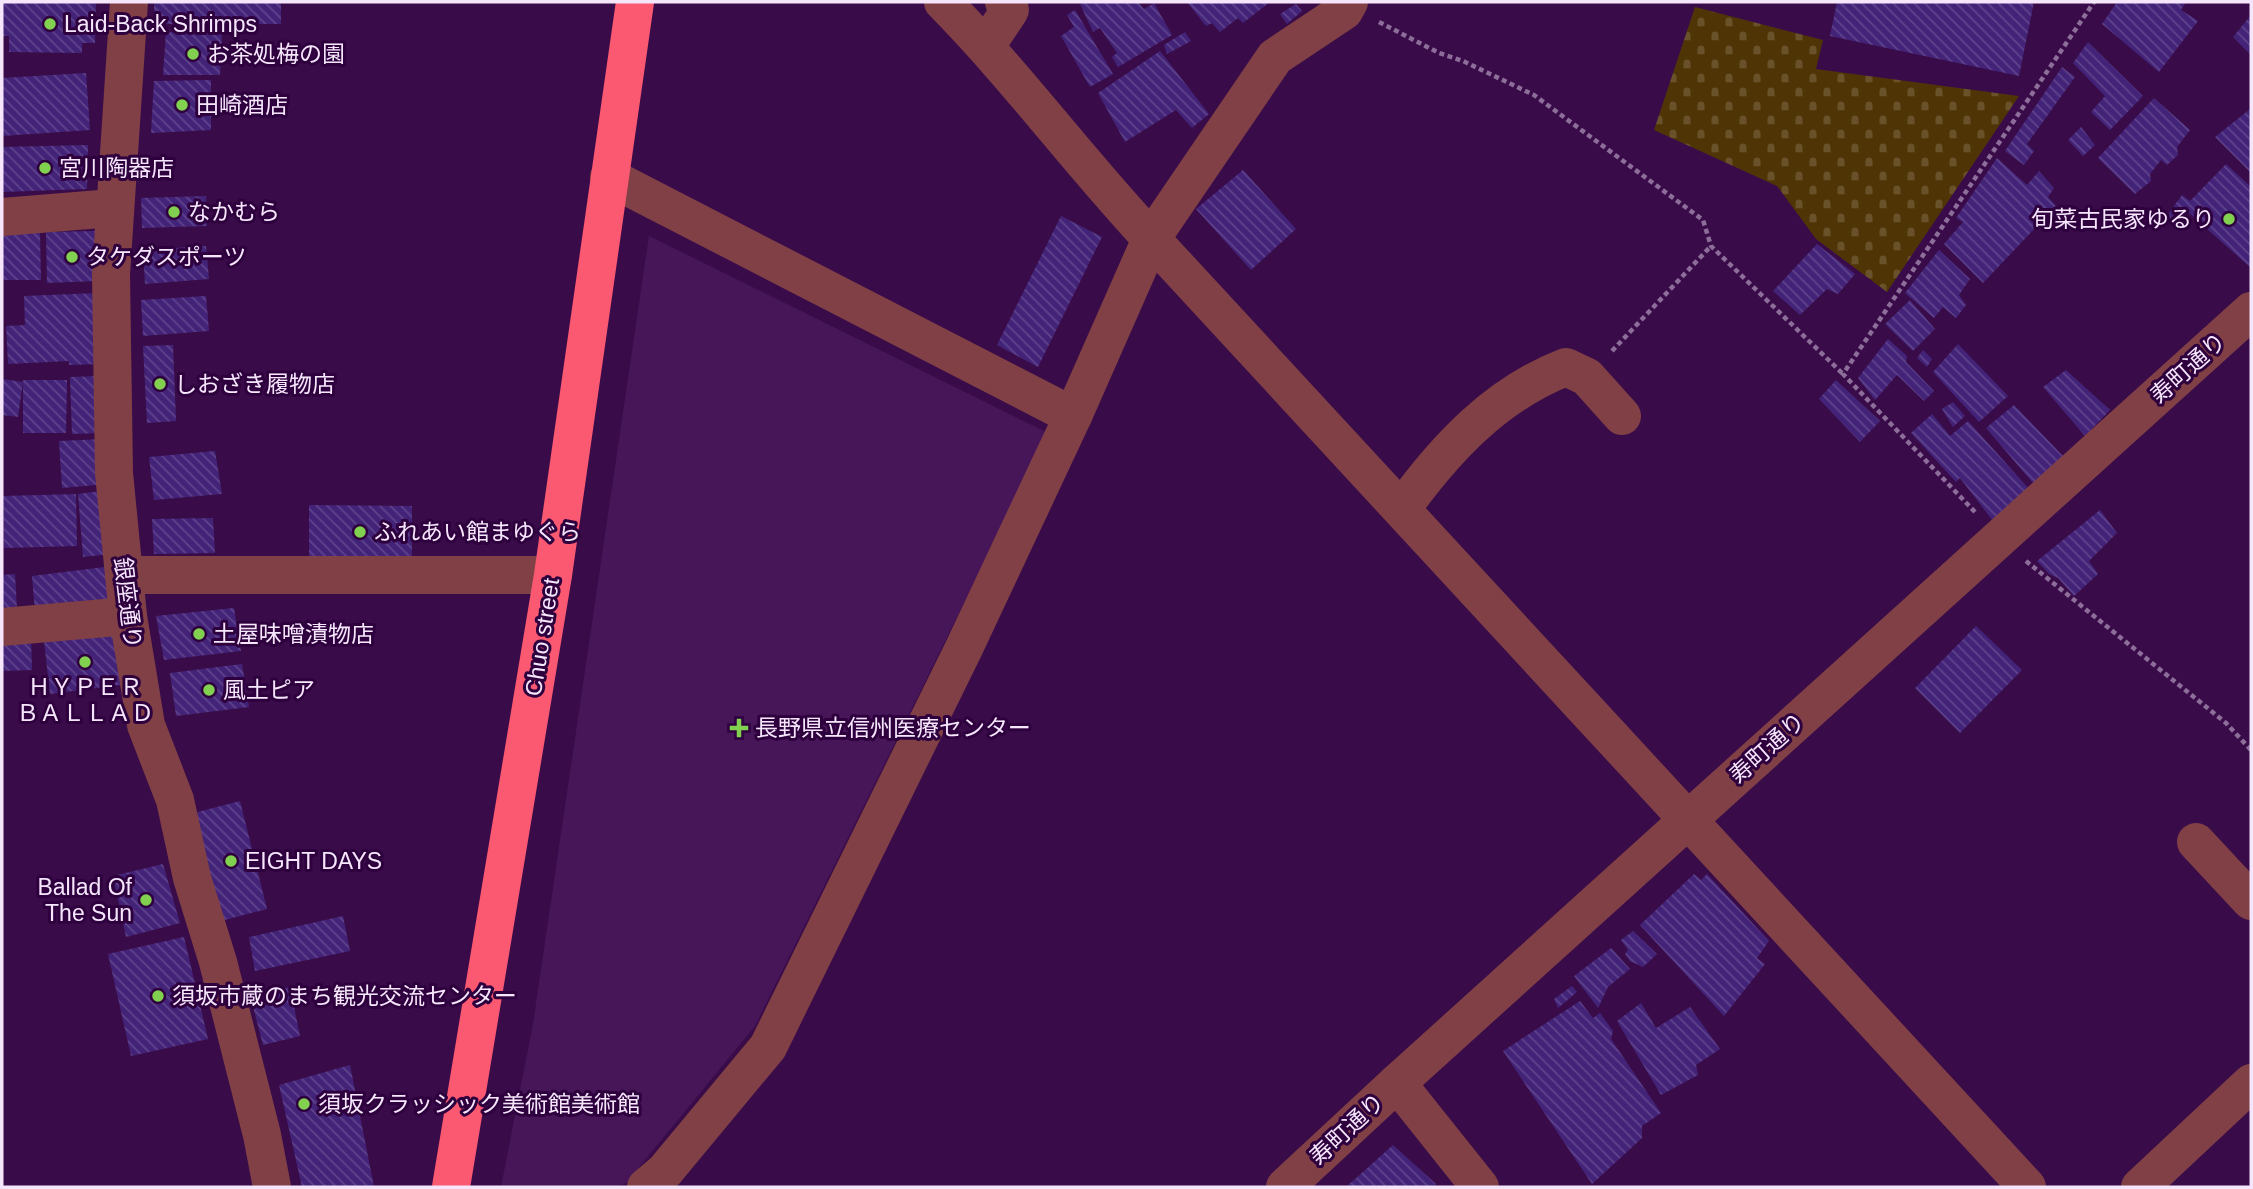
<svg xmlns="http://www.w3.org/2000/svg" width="2253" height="1189" font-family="Arial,'Noto Sans JP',sans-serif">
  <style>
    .built { fill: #471658 }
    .cemetery { fill: url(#cemetery-stones) }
    .building { fill: url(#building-back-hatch) }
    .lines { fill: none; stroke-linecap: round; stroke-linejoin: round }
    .path { stroke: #8d6d99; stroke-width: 4.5; stroke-dasharray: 5 3.5; stroke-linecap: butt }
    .minor { stroke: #804046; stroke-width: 38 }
    .highway { stroke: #fb5971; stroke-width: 38 }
    .poi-dot { fill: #81d050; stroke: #2e013e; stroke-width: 2.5 }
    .labels { text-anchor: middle; stroke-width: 6; stroke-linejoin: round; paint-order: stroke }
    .poi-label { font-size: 23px; fill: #f5e6fc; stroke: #2e013e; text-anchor: start }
    .street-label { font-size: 23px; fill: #f5e6fc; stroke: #2e013e }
  </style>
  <defs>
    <pattern id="cemetery-stones" width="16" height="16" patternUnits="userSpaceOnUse" patternTransform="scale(1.75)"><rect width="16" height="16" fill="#4f3405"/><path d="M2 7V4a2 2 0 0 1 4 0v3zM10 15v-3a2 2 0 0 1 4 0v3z" fill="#69512a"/></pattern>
    <pattern id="building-back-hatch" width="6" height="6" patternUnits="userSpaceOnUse" patternTransform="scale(1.75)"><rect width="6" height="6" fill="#432378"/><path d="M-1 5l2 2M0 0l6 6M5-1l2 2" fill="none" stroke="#5f438c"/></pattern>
  </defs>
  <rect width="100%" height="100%" fill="#390c49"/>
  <polygon class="built" points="649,236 1048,433 755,1026 626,1183 616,1187 501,1187 533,1024"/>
  <polygon class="cemetery" points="1695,7 1823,40 1816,69 2019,96 1887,292 1816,239 1777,186 1654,130"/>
  <g class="building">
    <polygon points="2,2 96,2 95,43 82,43 82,53 9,52 9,36 2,36"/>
    <rect x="154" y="2" width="127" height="22"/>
    <polygon points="1084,2 1138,2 1144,9 1154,3 1172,35 1118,67 1112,57 1117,53 1100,28 1093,32 1080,4"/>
    <polygon points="1187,2 1270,2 1243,23 1238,18 1220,32 1212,23 1206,26"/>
    <polygon points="1837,2 2034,2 2019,76 1830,36"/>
    <polygon points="2117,2 2186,2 2181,10 2198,21 2159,72 2102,24"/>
    <polygon points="1296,4 1302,11 1287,24 1280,14"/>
    <polygon points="1075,10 1113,74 1090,87 1061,36 1074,27 1067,15"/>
    <polygon points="2251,15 2251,55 2233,37"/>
    <polygon points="166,32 222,33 220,75 163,75"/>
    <polygon points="1185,32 1191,41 1167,54 1164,45"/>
    <polygon points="2088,42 2143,96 2110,130 2091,112 2105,96 2073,63"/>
    <polygon points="1160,51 1209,114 1192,128 1176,110 1125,142 1098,93"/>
    <polygon points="2062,67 2075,77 2027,144 2034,151 2024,165 2005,151"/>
    <polygon points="86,73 90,130 2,136 2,78"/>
    <polygon points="211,80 211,130 151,133 154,81"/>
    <polygon points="2154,98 2190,130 2177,147 2178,155 2167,165 2161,160 2150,174 2151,181 2135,194 2098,158"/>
    <polygon points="2250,109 2251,110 2251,173 2215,137"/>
    <polygon points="2081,127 2095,145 2083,156 2068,140"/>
    <polygon points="88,145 87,189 2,192 2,147"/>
    <polygon points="1997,158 2027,185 2039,171 2054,188 2048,197 2056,206 1983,283 1944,244 1963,222 1956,218"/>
    <polygon points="2226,164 2251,187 2251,268 2188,212 2175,225 2166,217 2182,195 2190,201"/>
    <polygon points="1243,170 1296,229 1251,270 1196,209"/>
    <polygon points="206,196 207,226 142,228 141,198"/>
    <polygon points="1061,216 1102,237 1038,367 997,345"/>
    <polygon points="98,231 99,281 47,283 46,232"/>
    <polygon points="40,233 41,280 2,280 2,234"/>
    <polygon points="1817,244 1855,274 1838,294 1827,289 1800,315 1773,291"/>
    <polygon points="206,246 209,279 145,284 143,250"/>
    <polygon points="1939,250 1970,279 1959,295 1966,305 1956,318 1943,307 1934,318 1905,293"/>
    <polygon points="98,293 101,364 69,365 69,361 8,364 6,326 25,325 24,296"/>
    <polygon points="206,296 209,331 143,336 141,300"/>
    <polygon points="1910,300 1935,329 1913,351 1885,324"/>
    <polygon points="1888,339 1907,356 1906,362 1934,391 1924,401 1897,375 1875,400 1858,378"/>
    <polygon points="1958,344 2008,396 1979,422 1933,372"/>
    <polygon points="173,345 176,421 147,423 143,346"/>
    <polygon points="1923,350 1932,359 1927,367 1917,358"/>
    <polygon points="2066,370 2110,410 2085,436 2043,387"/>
    <polygon points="101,376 103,433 72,434 70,377"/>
    <polygon points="2,379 23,382 18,417 2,415"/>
    <polygon points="23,380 67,380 66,433 23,433"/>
    <polygon points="1836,380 1880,421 1860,442 1819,399"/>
    <polygon points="1953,402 1965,416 1953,427 1942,409"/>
    <polygon points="2014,405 2063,456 2033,483 1986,428"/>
    <polygon points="1932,414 1950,436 1968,421 2031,491 1993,521 1960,478 1956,482 1911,433"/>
    <polygon points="104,439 107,484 62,488 59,441"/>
    <polygon points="215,451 222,494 154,500 149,457"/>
    <polygon points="108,490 112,554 83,557 78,494"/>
    <polygon points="76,494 77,546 4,548 3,496"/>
    <polygon points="309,505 412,506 412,557 309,558"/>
    <polygon points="2100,510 2117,533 2089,561 2098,574 2074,596 2058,578 2049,574 2037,561"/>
    <polygon points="213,518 215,553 154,554 152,519"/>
    <polygon points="113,566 117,602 35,612 32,576"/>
    <polygon points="15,574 17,609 2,610 2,575"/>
    <polygon points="234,608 241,651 164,660 156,616"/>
    <polygon points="1976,626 2022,670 1960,733 1915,688"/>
    <polygon points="120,630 127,684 50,694 44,641"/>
    <polygon points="31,635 32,670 2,671 2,636"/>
    <polygon points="242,664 249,707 176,716 170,673"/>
    <polygon points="240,801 267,909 221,921 194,813"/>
    <polygon points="163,864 180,923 126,937 113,876"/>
    <polygon points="1694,874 1701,880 1707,874 1769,941 1757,958 1765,964 1724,1016 1640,925"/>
    <polygon points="343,916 350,951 255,971 249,937"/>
    <polygon points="1633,931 1657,954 1643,967 1630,961 1625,954 1628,950 1621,940"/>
    <polygon points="184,937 208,1039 131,1056 108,954"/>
    <polygon points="1611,948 1630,969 1608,987 1598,1008 1574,976"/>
    <polygon points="1572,986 1577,992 1558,1008 1554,999"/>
    <polygon points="290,987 300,1036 263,1045 250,995"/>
    <polygon points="1580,1001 1593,1018 1600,1013 1613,1031 1611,1039 1661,1113 1642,1126 1642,1138 1592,1184 1503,1051"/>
    <polygon points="1641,1003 1656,1028 1690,1007 1720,1049 1696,1065 1698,1075 1661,1095 1617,1021"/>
    <polygon points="350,1065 374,1187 302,1187 279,1085"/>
    <polygon points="1393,1145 1436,1184 1433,1187 1346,1187"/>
  </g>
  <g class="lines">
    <g class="path">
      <polyline points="1379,22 1439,53 1463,61 1534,95 1703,220 1711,246 1843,374"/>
      <polyline points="1612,351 1711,246"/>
      <polyline points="1975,512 1843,374 2094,2"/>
      <polyline points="2026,561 2226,723 2251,750"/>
    </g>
    <g class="minor">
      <polyline points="129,2 111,274 114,473 128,616 146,725 175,800 192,878 218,962 262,1135 272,1187"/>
      <path d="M943 2C1019 79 1082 166 1156 244 1448 557 1735 874 2027 1187"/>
      <polyline points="986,46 1010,10 1004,2"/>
      <polyline points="609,177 1073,416"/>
      <polyline points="2,217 113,208"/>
      <path d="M1403 507C1446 448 1496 394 1566 367L1587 377 1622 416"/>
      <polyline points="124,575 553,575"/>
      <polyline points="2,627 128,616"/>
      <polyline points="2196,842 2251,901"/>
      <polyline points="1397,1083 1480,1187"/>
      <polyline points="646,1187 665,1171 768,1047 964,648 1073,416 1151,239 1275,57 1344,11 1349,2"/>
      <polyline points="1285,1187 1397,1083 2251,311"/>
      <polyline points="2140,1187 2251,1083"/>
    </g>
    <polyline class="highway" points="451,1187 553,575 635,2"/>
  </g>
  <g class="poi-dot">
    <circle cx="50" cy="24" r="7"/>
    <circle cx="193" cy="54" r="7"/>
    <circle cx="182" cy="105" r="7"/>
    <circle cx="45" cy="168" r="7"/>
    <circle cx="174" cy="212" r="7"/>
    <circle cx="2229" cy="219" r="7"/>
    <circle cx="72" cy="257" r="7"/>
    <circle cx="160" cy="384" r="7"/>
    <circle cx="360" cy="532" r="7"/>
    <circle cx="199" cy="634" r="7"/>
    <circle cx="85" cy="662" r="7"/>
    <circle cx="209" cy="690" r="7"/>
    <path d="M735.5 717.5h7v7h7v7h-7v7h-7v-7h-7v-7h7z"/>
    <circle cx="231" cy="861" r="7"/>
    <circle cx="146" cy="900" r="7"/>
    <circle cx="158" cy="996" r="7"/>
    <circle cx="304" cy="1104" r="7"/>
  </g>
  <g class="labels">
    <g class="poi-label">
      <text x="64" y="32">Laid-Back Shrimps</text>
      <text x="207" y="62">お茶処梅の園</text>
      <text x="196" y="113">田崎酒店</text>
      <text x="59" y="176">宮川陶器店</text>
      <text x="188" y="220">なかむら</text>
      <text x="2215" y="227" text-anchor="end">旬菜古民家ゆるり</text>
      <text x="86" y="265">タケダスポーツ</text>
      <text x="174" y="392">しおざき履物店</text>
      <text x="374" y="540">ふれあい館まゆぐら</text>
      <text x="213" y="642">土屋味噌漬物店</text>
      <text x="85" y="695" text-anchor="middle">ＨＹＰＥＲ<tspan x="85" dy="26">ＢＡＬＬＡＤ</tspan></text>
      <text x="223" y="698">風土ピア</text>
      <text x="755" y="736">長野県立信州医療センター</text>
      <text x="245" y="869">EIGHT DAYS</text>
      <text x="132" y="895" text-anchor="end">Ballad Of<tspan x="132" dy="26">The Sun</tspan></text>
      <text x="172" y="1004">須坂市蔵のまち観光交流センター</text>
      <text x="318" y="1112">須坂クラッシック美術館美術館</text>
    </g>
    <g class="street-label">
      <text transform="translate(2188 368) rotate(-42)" y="8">寿町通り</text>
      <text transform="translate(128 603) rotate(83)" y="8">銀座通り</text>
      <text transform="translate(542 637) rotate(-81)" y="8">Chuo street</text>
      <text transform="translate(1767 748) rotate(-42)" y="8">寿町通り</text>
      <text transform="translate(1347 1129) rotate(-43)" y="8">寿町通り</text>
    </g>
  </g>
  <rect width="2253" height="1189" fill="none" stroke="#f5e6fc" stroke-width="7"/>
</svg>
